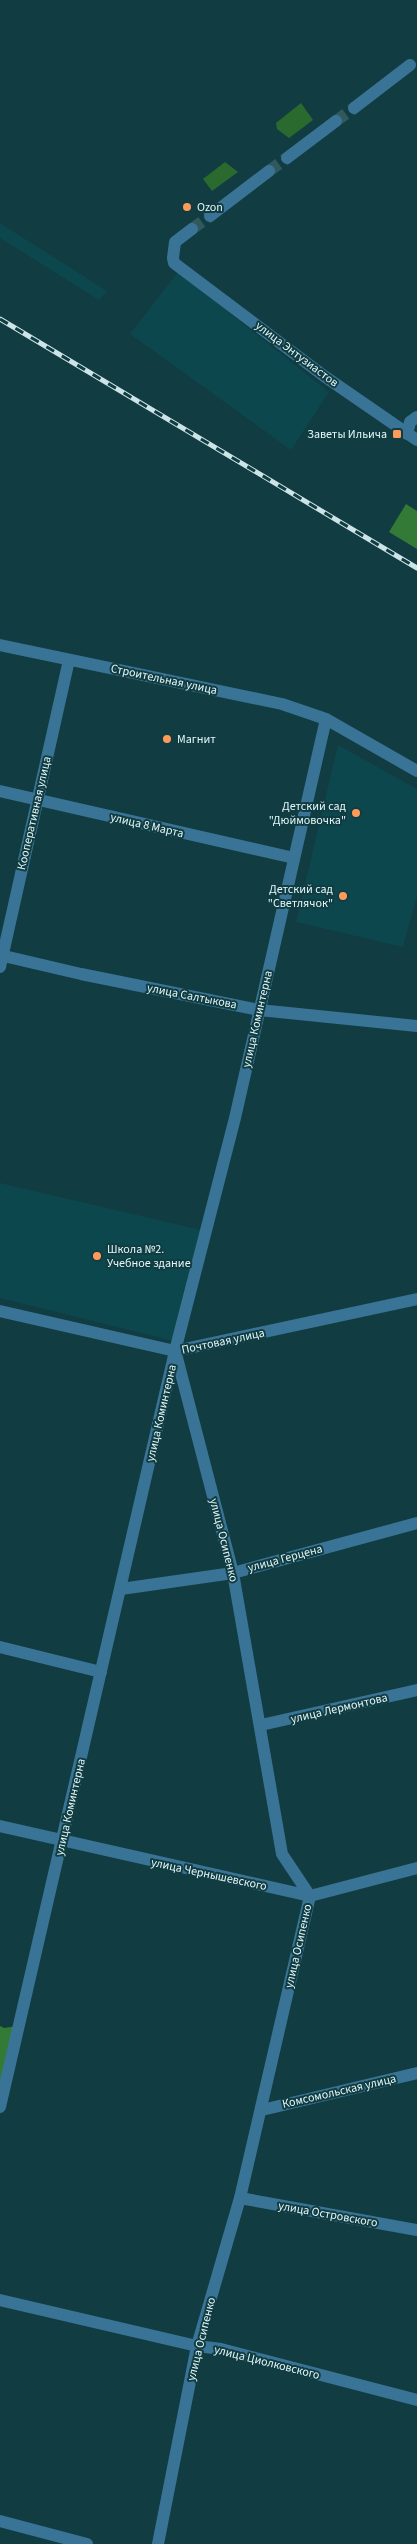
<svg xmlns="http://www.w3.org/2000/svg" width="417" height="2544" font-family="'Source Sans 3',sans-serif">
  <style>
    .built { fill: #0d474e }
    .green { fill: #2b6a2e }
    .forest { fill: #347a37 }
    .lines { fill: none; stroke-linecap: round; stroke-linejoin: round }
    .minor-tunnel { stroke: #30585d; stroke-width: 12; stroke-dasharray: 12 6; stroke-linecap: butt }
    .minor { stroke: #397496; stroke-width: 12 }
    .rail-casing { stroke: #cce4e7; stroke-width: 5 }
    .rail { stroke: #113c41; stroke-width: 3; stroke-dasharray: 9; stroke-linecap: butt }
    .poi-dot { fill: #ff9b5a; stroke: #113c41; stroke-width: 2 }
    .labels { text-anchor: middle; stroke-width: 4; stroke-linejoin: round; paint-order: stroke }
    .poi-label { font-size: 12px; fill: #e1f7fa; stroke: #113c41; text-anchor: start }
    .street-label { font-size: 12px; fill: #e1f7fa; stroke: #113c41 }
  </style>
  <rect width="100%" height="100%" fill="#113c41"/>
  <g class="built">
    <polygon points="0,223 107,291 99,300 0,238"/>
    <polygon points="178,272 329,392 291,450 130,334"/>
    <polygon points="338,745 417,789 417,896 403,947 296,922"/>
    <polygon points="0,1183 201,1230 173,1341 0,1298"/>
  </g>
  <g class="green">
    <polygon points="301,103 313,120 289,138 277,129 276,123"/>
    <polygon points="225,162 238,172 212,191 203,179"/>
  </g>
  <g class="forest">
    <polygon points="406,504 417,511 417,549 389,532"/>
    <polygon points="0,2026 4,2028 18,2026 0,2091"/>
  </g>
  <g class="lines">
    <g class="minor-tunnel">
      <polyline points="336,121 354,108"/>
      <polyline points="269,171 287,158"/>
      <polyline points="192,229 210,216"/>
    </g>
    <g class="minor">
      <polyline points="354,108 410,65"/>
      <polyline points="287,158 336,121"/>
      <polyline points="210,216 269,171"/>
      <polyline points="192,229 175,242 173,258 174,263 324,376 417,440"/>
      <polyline points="407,434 410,422 417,417"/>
      <polyline points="0,645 282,704 326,719 417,771"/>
      <polyline points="0,791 294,858"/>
      <polyline points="0,955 81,974 259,1010 417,1026"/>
      <polyline points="0,967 69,660"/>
      <polyline points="0,1311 175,1351 417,1299"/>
      <polyline points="121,1589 233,1573 417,1523"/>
      <polyline points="0,1647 101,1672"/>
      <polyline points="261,1725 417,1690"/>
      <polyline points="0,1826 310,1896 417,1868"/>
      <polyline points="0,2107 175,1351 235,1118 326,719"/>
      <polyline points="262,2110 417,2073"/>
      <polyline points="240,2198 417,2230"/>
      <polyline points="0,2300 197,2346 221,2349 417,2400"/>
      <polyline points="0,2521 87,2544"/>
      <polyline points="158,2544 197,2346 240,2198 310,1896 282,1854 233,1573 176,1354"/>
    </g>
    <defs>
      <polyline id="rail" points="0,319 417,568"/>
    </defs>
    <use href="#rail" class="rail-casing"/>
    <use href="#rail" class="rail"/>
  </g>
  <g class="poi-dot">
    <circle cx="187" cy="207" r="5"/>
    <rect x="392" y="429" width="10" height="10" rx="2.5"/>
    <circle cx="167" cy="739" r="5"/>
    <circle cx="356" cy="813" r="5"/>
    <circle cx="343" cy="896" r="5"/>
    <circle cx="97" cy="1256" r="5"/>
  </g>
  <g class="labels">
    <g class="poi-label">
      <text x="197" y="211">Ozon</text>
      <text x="387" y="438" text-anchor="end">Заветы Ильича</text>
      <text x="177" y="743">Магнит</text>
      <text x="346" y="810" text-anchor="end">Детский сад<tspan x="346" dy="14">"Дюймовочка"</tspan></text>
      <text x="333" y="893" text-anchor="end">Детский сад<tspan x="333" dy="14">"Светлячок"</tspan></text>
      <text x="107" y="1253">Школа №2.<tspan x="107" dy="14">Учебное здание</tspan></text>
    </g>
    <g class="street-label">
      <text transform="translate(297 354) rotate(37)" y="4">улица Энтузиастов</text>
      <text transform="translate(164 679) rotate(12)" y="4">Строительная улица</text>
      <text transform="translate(34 813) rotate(-77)" y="4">Кооперативная улица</text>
      <text transform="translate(147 825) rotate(13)" y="4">улица 8 Марта</text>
      <text transform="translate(192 996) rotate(11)" y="4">улица Салтыкова</text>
      <text transform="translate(257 1019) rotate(-77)" y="4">улица Коминтерна</text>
      <text transform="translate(223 1341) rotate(-12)" y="4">Почтовая улица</text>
      <text transform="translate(161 1413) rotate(-77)" y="4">улица Коминтерна</text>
      <text transform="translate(224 1540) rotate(76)" y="4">улица Осипенко</text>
      <text transform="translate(285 1558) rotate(-15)" y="4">улица Герцена</text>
      <text transform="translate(339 1708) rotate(-13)" y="4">улица Лермонтова</text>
      <text transform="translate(70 1807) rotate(-77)" y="4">улица Коминтерна</text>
      <text transform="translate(209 1874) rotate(12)" y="4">улица Чернышевского</text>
      <text transform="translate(298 1946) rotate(-77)" y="4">улица Осипенко</text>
      <text transform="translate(339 2091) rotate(-13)" y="4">Комсомольская улица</text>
      <text transform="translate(328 2214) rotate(10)" y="4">улица Островского</text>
      <text transform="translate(201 2339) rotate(-76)" y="4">улица Осипенко</text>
      <text transform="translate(267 2362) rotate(14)" y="4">улица Циолковского</text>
    </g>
  </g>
</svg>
